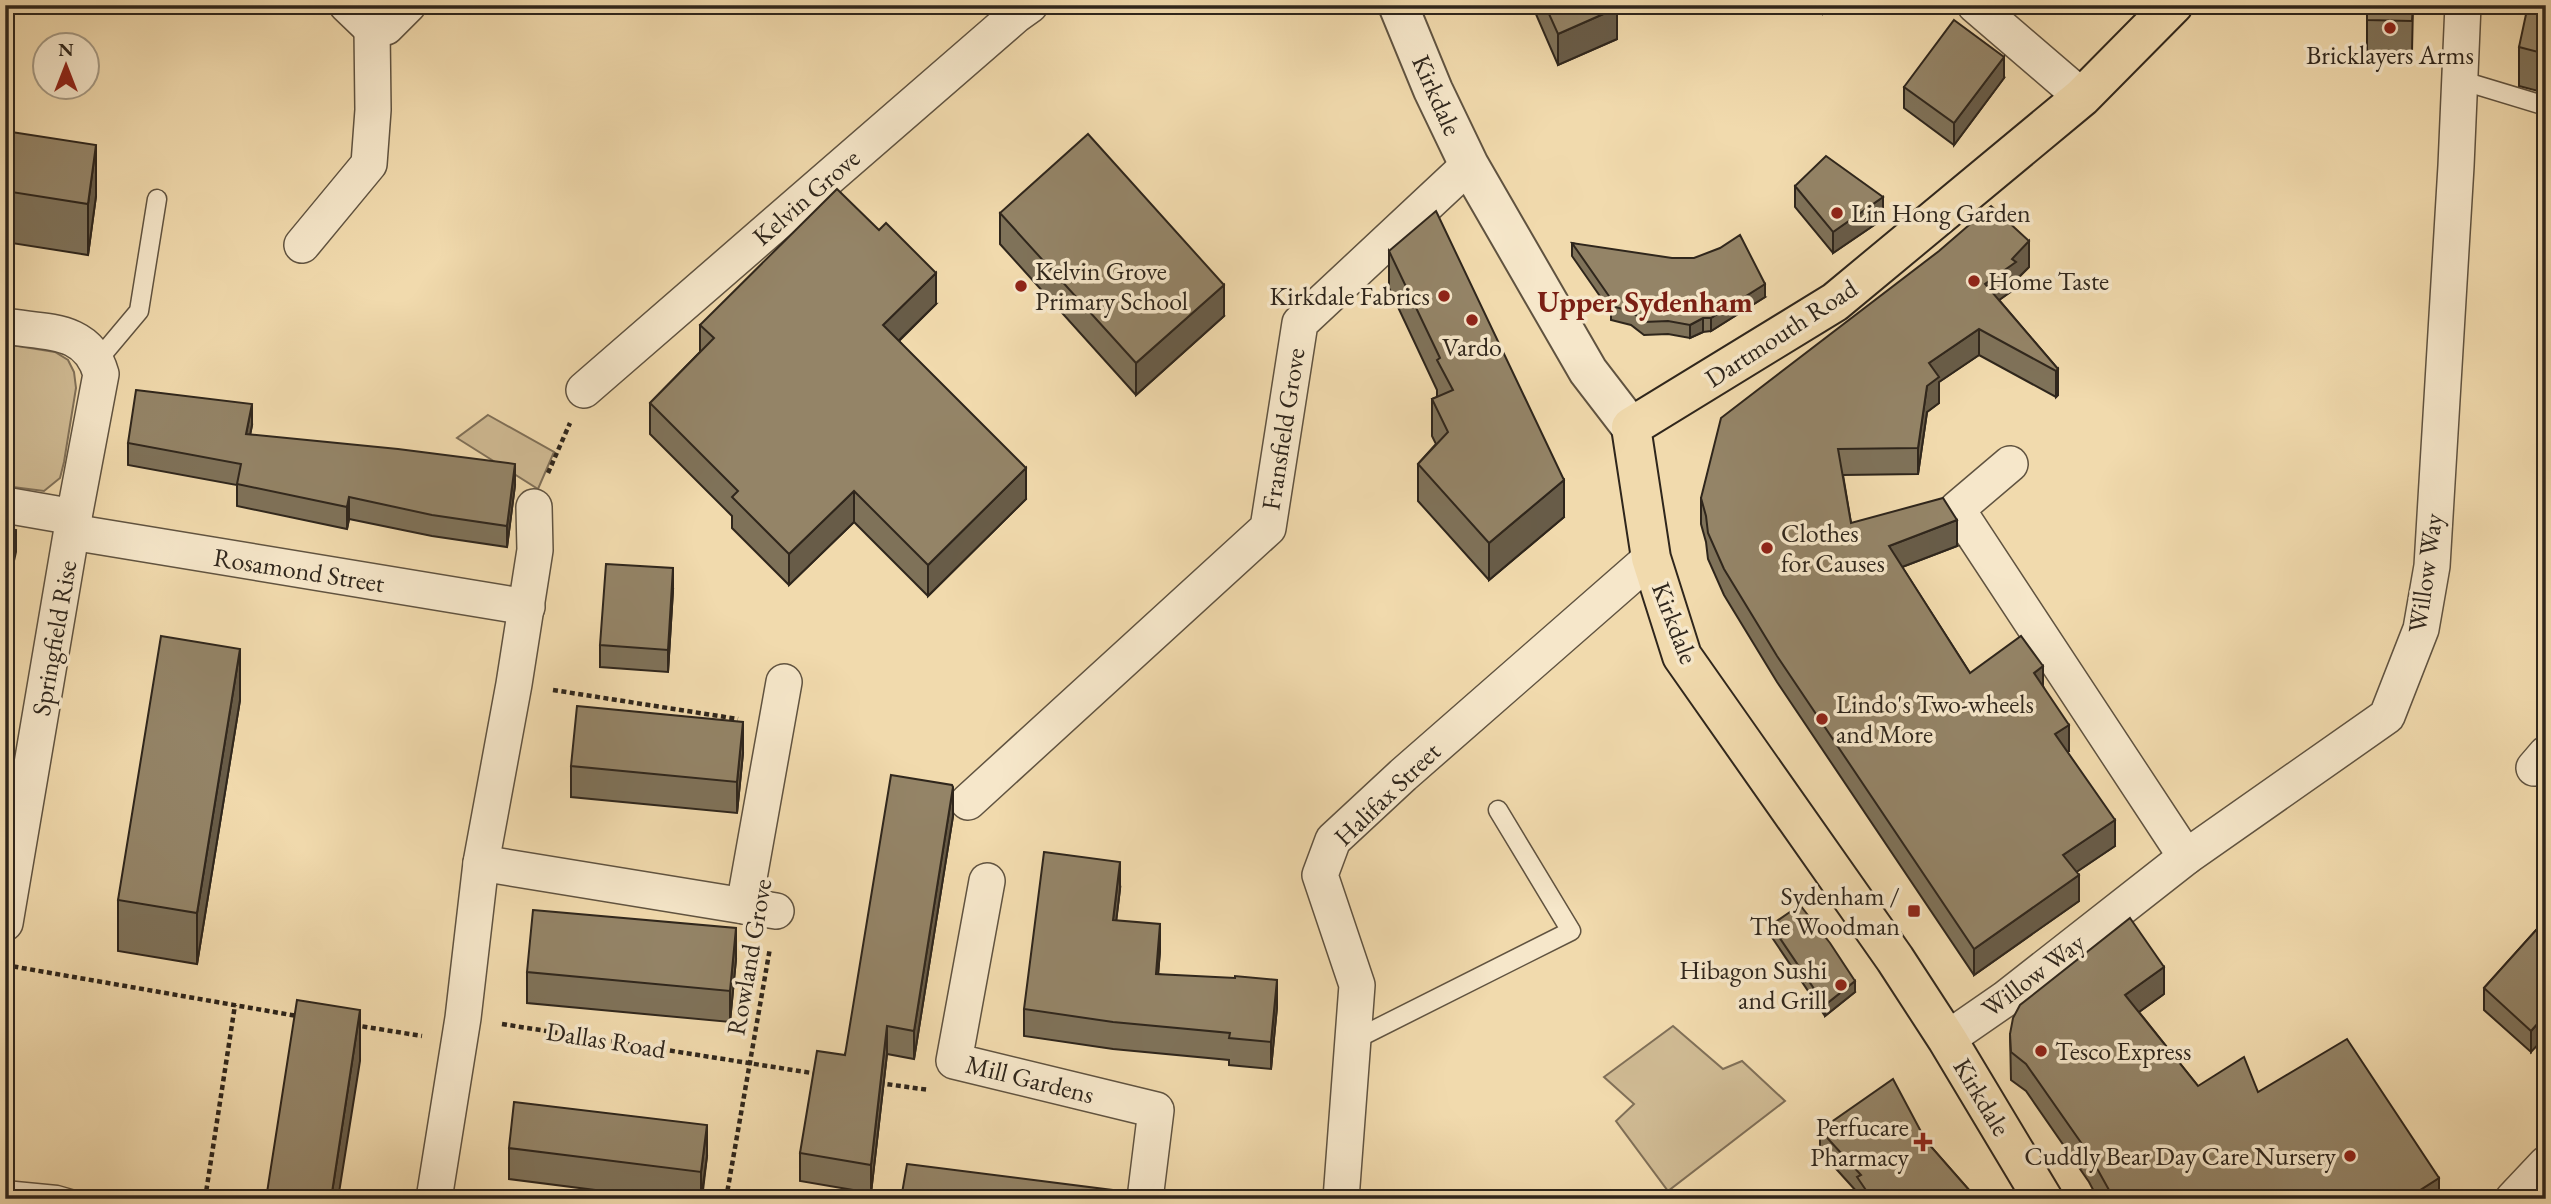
<svg xmlns="http://www.w3.org/2000/svg" width="2551" height="1204" font-family="'EB Garamond',serif">
  <style>
    .green { fill: #d0bb94; stroke: #807058; stroke-width: 2 }
    .lines { fill: none; stroke-linecap: round; stroke-linejoin: round }
    .service-casing { stroke: #605340; stroke-width: 21 }
    .minor-casing { stroke: #605340; stroke-width: 38 }
    .tertiary-casing { stroke: #605340; stroke-width: 42 }
    .primary-casing { stroke: #2f261c; stroke-width: 42 }
    .path { stroke: #2f261c; stroke-width: 4.5; stroke-dasharray: 5 3.5; stroke-linecap: butt }
    .service { stroke: #f6e7ca; stroke-width: 18 }
    .minor { stroke: #f6e7ca; stroke-width: 35 }
    .tertiary { stroke: #f6e7ca; stroke-width: 38 }
    .primary { stroke: #f1daad; stroke-width: 38 }
    .wall { fill: #7f7259; stroke: #2f261c; stroke-width: 2 }
    .shaded-wall { fill: #685c48; stroke: #2f261c; stroke-width: 2 }
    .building { fill: #948467; stroke: #2f261c; stroke-width: 2 }
    .poi-dot { fill: #8f2418; stroke: #f6e7ca; stroke-width: 2.5 }
    .labels { text-anchor: middle; stroke-width: 7; stroke-linejoin: round; paint-order: stroke }
    .poi-label { font-size: 26px; fill: #2f261c; stroke: #f6e7ca; text-anchor: start }
    .street-label { font-size: 26px; fill: #2f261c; stroke: #f6e7ca }
    .quarter-label { font-size: 30px; font-weight: bold; fill: #7a1f14; stroke: #f6e7ca }
  </style>
  <rect width="100%" height="100%" fill="#f1daad"/>
  <filter id="stains"><feTurbulence type="fractalNoise" baseFrequency=".00286" numOctaves="4"/><feColorMatrix values="0 0 0 0 .2 0 0 0 0 .09 0 0 0 0 .02 0 0 0 .5 -.17"/></filter>
  <radialGradient id="worn" r=".72"><stop offset=".6" stop-color="#630" stop-opacity="0"/><stop offset="1" stop-color="#630" stop-opacity=".3"/></radialGradient>
  <g class="green">
    <polygon points="5,344 55,352 68,360 74,372 76,388 64,462 60,478 44,491 5,486"/>
    <polygon points="488,415 554,452 538,489 457,438"/>
    <polygon points="1673,1026 1723,1069 1742,1061 1785,1101 1668,1191 1616,1121 1634,1104 1604,1077"/>
  </g>
  <g class="lines">
    <defs>
      <g id="service">
        <polyline points="2460,80 2546,106"/>
        <polyline points="97,361 139,311 157,199"/>
        <polyline points="1352,1041 1571,931 1498,810"/>
        <polyline points="5,1190 57,1195 71,1199"/>
      </g>
      <g id="minor">
        <polyline points="347,5 372,29 386,27 408,5"/>
        <polyline points="1975,5 2082,97"/>
        <polyline points="302,245 369,164 373,110 372,29"/>
        <path d="M5 326C46 333 88 327 101 374L74 517 5 505"/>
        <polyline points="584,390 1016,15 1030,5"/>
        <polyline points="2010,464 1957,509 2186,857"/>
        <polyline points="72,532 527,607"/>
        <polyline points="2534,768 2546,754"/>
        <polyline points="968,802 1268,528 1300,323 1469,165"/>
        <polyline points="481,863 744,906 784,682"/>
        <polyline points="987,881 954,1061 1156,1110 1145,1199"/>
        <polyline points="744,906 776,911"/>
        <polyline points="5,923 74,517"/>
        <polyline points="1947,1039 2005,999 2186,857 2387,716 2421,629 2432,566 2456,166 2463,5"/>
        <polyline points="434,1199 463,1018 481,863 514,684 535,550 534,507"/>
        <polyline points="1341,1199 1357,985 1320,875 1333,840 1403,775 1651,558"/>
        <polyline points="2513,1199 2546,1164"/>
      </g>
      <polyline id="tertiary" points="1398,5 1433,90 1469,165 1588,371 1631,427"/>
      <polyline id="primary" points="2043,1199 1947,1039 1895,959 1682,656 1651,558 1631,427 1835,302 2082,97 2173,5"/>
    </defs>
    <use href="#service" class="service-casing"/>
    <use href="#minor" class="minor-casing"/>
    <use href="#tertiary" class="tertiary-casing"/>
    <use href="#primary" class="primary-casing"/>
    <g class="path">
      <polyline points="548,473 570,423"/>
      <polyline points="553,690 738,719"/>
      <polyline points="5,965 297,1016"/>
      <polyline points="502,1024 818,1074"/>
      <polyline points="354,1025 422,1036"/>
      <polyline points="879,1083 929,1090"/>
      <polyline points="205,1199 235,1005"/>
      <polyline points="726,1199 770,948"/>
    </g>
    <use href="#service" class="service"/>
    <use href="#minor" class="minor"/>
    <use href="#tertiary" class="tertiary"/>
    <use href="#primary" class="primary"/>
  </g>
  <g class="wall">
    <polygon points="1532,5 1616,5 1617,39 1558,65"/>
    <polygon points="1814,5 1829,5 1823,13"/>
    <polygon points="2367,5 2413,5 2412,52 2367,51"/>
    <polygon points="2546,5 2546,93 2519,86 2519,47"/>
    <polygon points="2004,78 1954,145 1904,108 1904,87"/>
    <polygon points="5,131 96,196 88,255 5,242"/>
    <polygon points="1795,186 1883,219 1833,253 1795,207"/>
    <polygon points="1000,213 1224,316 1136,395 1000,244"/>
    <polygon points="1572,243 1765,297 1711,331 1703,332 1690,338 1668,334 1644,335 1631,325 1611,320 1611,312 1572,256"/>
    <polygon points="1389,251 1564,517 1489,580 1418,501 1418,464 1436,444 1432,436 1432,399 1437,397 1437,390 1389,288"/>
    <polygon points="2029,267 2016,280 2016,288 1999,300 2058,369 2058,395 2056,397 1979,355 1939,382 1939,403 1927,412 1918,474 1843,475 1851,523 1957,546 1902,567 1970,673 2043,686 2069,751 2067,752 2115,846 2076,872 2079,901 1974,975 1777,682 1724,595 1708,559 1706,542 1701,524 1701,498"/>
    <polygon points="936,304 899,341 1026,499 928,596 854,522 789,585 732,528 732,516 650,434 650,403 700,352 700,325"/>
    <polygon points="252,425 250,435 515,485 507,547 432,536 349,519 347,529 237,506 237,485 128,465 128,443"/>
    <polygon points="673,590 668,672 600,667 600,645"/>
    <polygon points="240,700 197,964 118,951 118,900"/>
    <polygon points="743,753 737,813 571,797 571,766"/>
    <polygon points="953,816 914,1059 887,1054 871,1193 800,1181 800,1153"/>
    <polygon points="1120,889 1116,921 1160,951 1158,974 1277,1007 1271,1069 1229,1065 1229,1060 1113,1049 1024,1036 1024,1009"/>
    <polygon points="2546,919 2531,1052 2484,1010 2484,988"/>
    <polygon points="1771,925 1855,992 1825,1016 1771,936"/>
    <polygon points="736,959 730,1022 527,1003 527,972"/>
    <polygon points="2164,994 2139,1012 2198,1086 2258,1092 2439,1199 2098,1199 2089,1182 2026,1091 2011,1080 2010,1034"/>
    <polygon points="1820,1130 1926,1141 1977,1199 1857,1199 1857,1192 1820,1151"/>
    <polygon points="509,1148 707,1156 702,1199 666,1199 509,1179"/>
  </g>
  <g class="shaded-wall">
    <polygon points="1823,5 1829,5 1823,13"/>
    <polygon points="1617,8 1617,39 1558,65 1558,34"/>
    <polygon points="2004,57 2004,78 1954,145 1954,123"/>
    <polygon points="96,145 96,196 88,255 88,204"/>
    <polygon points="1883,197 1883,219 1833,253 1833,232"/>
    <polygon points="2029,241 2029,267 2016,280 2016,288 1985,310 1985,284"/>
    <polygon points="936,273 936,304 883,356 883,325"/>
    <polygon points="1765,284 1765,297 1711,331 1711,318"/>
    <polygon points="1224,285 1224,316 1136,395 1136,363"/>
    <polygon points="1703,318 1703,332 1690,338 1690,325"/>
    <polygon points="1979,329 1979,355 1939,382 1939,403 1927,412 1918,474 1918,448 1927,386 1929,363"/>
    <polygon points="2058,369 2058,395 2056,397 2056,371"/>
    <polygon points="252,404 252,425 246,456 246,434"/>
    <polygon points="515,464 515,485 507,547 507,526"/>
    <polygon points="1026,468 1026,499 928,596 928,565"/>
    <polygon points="1564,480 1564,517 1489,580 1489,543"/>
    <polygon points="854,491 854,522 789,585 789,554"/>
    <polygon points="349,497 349,519 347,529 347,507"/>
    <polygon points="1957,520 1957,546 1889,572 1889,546"/>
    <polygon points="16,530 16,552 5,601 5,579"/>
    <polygon points="673,568 673,590 668,672 668,650"/>
    <polygon points="240,649 240,700 197,964 197,913"/>
    <polygon points="2043,666 2043,692 2034,673"/>
    <polygon points="743,722 743,753 737,813 737,782"/>
    <polygon points="2069,725 2069,751 2055,760 2055,734"/>
    <polygon points="953,787 953,816 914,1059 914,1031"/>
    <polygon points="2115,820 2115,846 2063,881 2063,855"/>
    <polygon points="1120,862 1120,889 1113,948 1113,920"/>
    <polygon points="2079,875 2079,901 1974,975 1974,949"/>
    <polygon points="1160,924 1160,951 1156,1001 1156,974"/>
    <polygon points="736,928 736,959 730,1022 730,991"/>
    <polygon points="2164,967 2164,994 2125,1022 2125,995"/>
    <polygon points="1277,980 1277,1007 1271,1069 1271,1042"/>
    <polygon points="1855,981 1855,992 1825,1016 1825,1005"/>
    <polygon points="360,1010 360,1061 338,1199 331,1199"/>
    <polygon points="2546,1014 2546,1036 2531,1052 2531,1031"/>
    <polygon points="887,1026 887,1054 871,1193 871,1165"/>
    <polygon points="707,1125 707,1156 701,1199 701,1172"/>
    <polygon points="2439,1178 2439,1199 2406,1199"/>
  </g>
  <g class="building">
    <polygon points="1545,5 1616,5 1617,8 1558,34"/>
    <polygon points="2367,5 2413,5 2412,21 2367,20"/>
    <polygon points="2528,5 2546,5 2546,54 2519,47"/>
    <polygon points="1954,20 2004,57 1954,123 1904,87"/>
    <polygon points="5,131 96,145 88,204 5,191"/>
    <polygon points="1088,134 1224,285 1136,363 1000,213"/>
    <polygon points="1826,156 1883,197 1833,232 1795,186"/>
    <polygon points="837,189 879,230 886,223 936,273 883,325 1026,468 928,565 854,491 789,554 732,497 738,491 650,403 714,338 700,325"/>
    <polygon points="1991,206 2029,241 2012,259 2016,262 1985,284 2058,369 2056,371 1979,329 1929,363 1939,377 1927,386 1918,448 1838,449 1851,523 1943,498 1957,520 1889,546 1970,673 2021,636 2043,666 2034,673 2069,725 2055,734 2115,820 2063,855 2079,875 1974,949 1777,656 1724,569 1708,533 1706,516 1701,498 1721,418 1939,251"/>
    <polygon points="1436,211 1564,480 1489,543 1418,464 1448,432 1432,399 1453,390 1437,360 1440,358 1389,251"/>
    <polygon points="1740,235 1765,284 1711,318 1703,318 1690,325 1668,321 1644,322 1631,311 1611,306 1611,299 1572,243 1672,258 1694,258 1720,248"/>
    <polygon points="136,390 252,404 246,434 398,449 515,464 507,526 432,515 349,497 347,507 237,484 241,464 128,443"/>
    <polygon points="5,528 16,530 5,579"/>
    <polygon points="606,564 673,568 668,650 600,645"/>
    <polygon points="161,636 240,649 197,913 118,900"/>
    <polygon points="577,706 743,722 737,782 571,766"/>
    <polygon points="891,775 952,785 953,787 914,1031 887,1026 871,1165 800,1153 817,1051 845,1055"/>
    <polygon points="1044,852 1120,862 1113,920 1160,924 1156,974 1235,978 1235,976 1277,980 1271,1042 1229,1038 1230,1033 1113,1022 1024,1009"/>
    <polygon points="1800,905 1830,943 1855,981 1825,1005 1771,925"/>
    <polygon points="533,910 736,928 730,991 527,972"/>
    <polygon points="2130,918 2164,967 2125,995 2198,1086 2244,1057 2258,1092 2347,1039 2439,1178 2406,1199 2114,1199 2089,1154 2026,1064 2011,1052 2010,1034 2013,1018 2020,1005"/>
    <polygon points="2546,919 2546,1014 2531,1031 2484,988"/>
    <polygon points="297,1000 360,1010 331,1199 266,1199"/>
    <polygon points="1893,1079 1926,1141 1977,1199 1872,1199 1857,1177 1861,1175 1820,1130"/>
    <polygon points="514,1102 707,1125 701,1172 509,1148"/>
    <polygon points="907,1164 1128,1192 1128,1199 901,1199"/>
    <polygon points="5,1194 22,1197 22,1199 5,1199"/>
  </g>
  <g class="poi-dot">
    <circle cx="2390" cy="28" r="7"/>
    <circle cx="1837" cy="213" r="7"/>
    <circle cx="1974" cy="281" r="7"/>
    <circle cx="1021" cy="286" r="7"/>
    <circle cx="1444" cy="296" r="7"/>
    <circle cx="1472" cy="320" r="7"/>
    <circle cx="1767" cy="548" r="7"/>
    <circle cx="1822" cy="719" r="7"/>
    <rect x="1907" y="904" width="14" height="14" rx="3.5"/>
    <circle cx="1841" cy="985" r="7"/>
    <circle cx="2041" cy="1051" r="7"/>
    <path d="M1919.5 1131.5h7v7h7v7h-7v7h-7v-7h-7v-7h7z"/>
    <circle cx="2350" cy="1156" r="7"/>
  </g>
  <g class="labels">
    <g class="poi-label">
      <text x="2390" y="64" text-anchor="middle">Bricklayers Arms</text>
      <text x="1851" y="222">Lin Hong Garden</text>
      <text x="1035" y="280">Kelvin Grove<tspan x="1035" dy="30">Primary School</tspan></text>
      <text x="1988" y="290">Home Taste</text>
      <text x="1430" y="305" text-anchor="end">Kirkdale Fabrics</text>
      <text x="1472" y="356" text-anchor="middle">Vardo</text>
      <text x="1781" y="542">Clothes<tspan x="1781" dy="30">for Causes</tspan></text>
      <text x="1836" y="713">Lindo's Two-wheels<tspan x="1836" dy="30">and More</tspan></text>
      <text x="1900" y="905" text-anchor="end">Sydenham /<tspan x="1900" dy="30">The Woodman</tspan></text>
      <text x="1827" y="979" text-anchor="end">Hibagon Sushi<tspan x="1827" dy="30">and Grill</tspan></text>
      <text x="2055" y="1060">Tesco Express</text>
      <text x="1909" y="1136" text-anchor="end">Perfucare<tspan x="1909" dy="30">Pharmacy</tspan></text>
      <text x="2336" y="1165" text-anchor="end">Cuddly Bear Day Care Nursery</text>
    </g>
    <g class="street-label">
      <text transform="translate(1437 95) rotate(66)" y="9">Kirkdale</text>
      <text transform="translate(806 197) rotate(-41)" y="9">Kelvin Grove</text>
      <text transform="translate(1781 333) rotate(-33)" y="9">Dartmouth Road</text>
      <text transform="translate(1283 429) rotate(-81)" y="9">Fransfield Grove</text>
      <text transform="translate(299 570) rotate(9)" y="9">Rosamond Street</text>
      <text transform="translate(2425 573) rotate(-82)" y="9">Willow Way</text>
      <text transform="translate(1675 623) rotate(69)" y="9">Kirkdale</text>
      <text transform="translate(54 638) rotate(-80)" y="9">Springfield Rise</text>
      <text transform="translate(1387 794) rotate(-44)" y="9">Halifax Street</text>
      <text transform="translate(749 957) rotate(-80)" y="9">Rowland Grove</text>
      <text transform="translate(2033 975) rotate(-37)" y="9">Willow Way</text>
      <text transform="translate(606 1040) rotate(9)" y="9">Dallas Road</text>
      <text transform="translate(1030 1079) rotate(14)" y="9">Mill Gardens</text>
      <text transform="translate(1982 1097) rotate(59)" y="9">Kirkdale</text>
    </g>
    <g class="quarter-label">
      <text x="1645" y="312">Upper Sydenham</text>
    </g>
  </g>
  <rect width="2551" height="1204" fill="none" stroke="#f1daad" stroke-width="28"/>
  <rect x="7" y="7" width="2537" height="1190" fill="none" stroke="#2f261c" stroke-width="3.5"/>
  <rect x="14" y="14" width="2523" height="1176" fill="none" stroke="#2f261c" stroke-width="2"/>
  <g transform="translate(66 66)"><circle r="33" fill="#f6e7ca" stroke="#a69a84" stroke-width="2"/>
  <path d="M0-5L12 26L0 18L-12 26Z" fill="#8f2418"/>
  <text y="-10" font-size="19" font-weight="bold" text-anchor="middle" fill="#2f261c">N</text>
  </g>
  <rect width="100%" height="100%" filter="url(#stains)"/>
  <rect width="100%" height="100%" fill="url(#worn)"/>
</svg>
